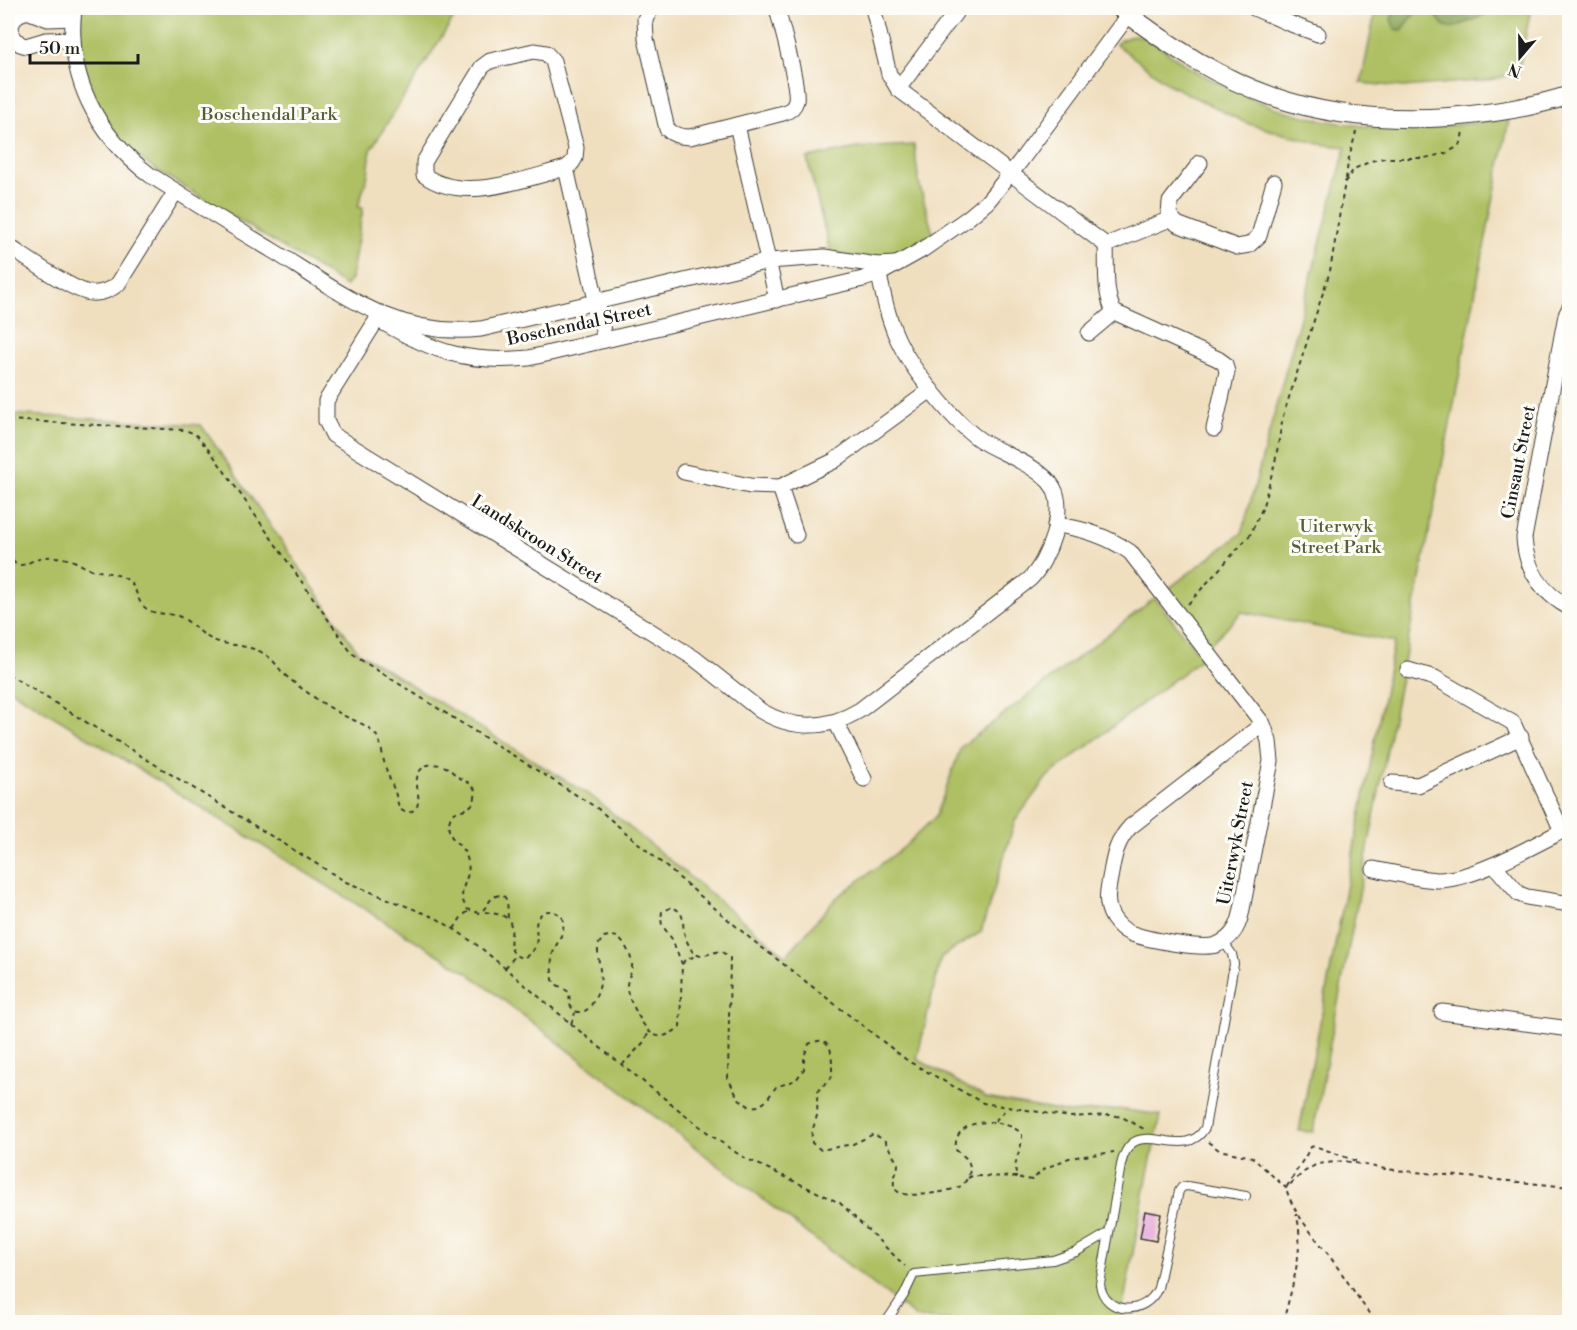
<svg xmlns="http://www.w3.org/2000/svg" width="1577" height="1330" font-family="'Libre Bodoni',serif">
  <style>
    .green { fill: #aec063; stroke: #656e40; stroke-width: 1.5 }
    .forest { fill: #8aa659; stroke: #53613a; stroke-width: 1.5 }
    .building { fill: #e5a4d9 }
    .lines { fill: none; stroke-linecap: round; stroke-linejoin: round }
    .service-casing { stroke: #3c3934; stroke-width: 10 }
    .minor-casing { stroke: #3c3934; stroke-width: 17 }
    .tertiary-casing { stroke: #3c3934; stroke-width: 20 }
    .path { stroke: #3c3934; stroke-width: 2; stroke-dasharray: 4.5 4.5; stroke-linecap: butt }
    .service { stroke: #fff; stroke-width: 8 }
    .minor { stroke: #fff; stroke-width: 15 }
    .tertiary { stroke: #fff; stroke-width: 18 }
    .labels { text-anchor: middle; stroke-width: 6; stroke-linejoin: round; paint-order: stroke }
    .park-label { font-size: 18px; fill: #565e38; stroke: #fdfcf7 }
    .street-label { font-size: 18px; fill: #1c1c1c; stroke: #fdfcf7 }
  </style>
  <rect width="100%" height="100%" fill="#fdfcf7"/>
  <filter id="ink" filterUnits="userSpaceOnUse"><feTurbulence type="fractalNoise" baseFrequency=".0167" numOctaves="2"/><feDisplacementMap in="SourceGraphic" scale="12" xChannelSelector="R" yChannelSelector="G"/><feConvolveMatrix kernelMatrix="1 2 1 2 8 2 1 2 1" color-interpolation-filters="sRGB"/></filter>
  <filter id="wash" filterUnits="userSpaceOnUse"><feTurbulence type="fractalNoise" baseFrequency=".008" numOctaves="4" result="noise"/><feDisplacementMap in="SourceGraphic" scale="24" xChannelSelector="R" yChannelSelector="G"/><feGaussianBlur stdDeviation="1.35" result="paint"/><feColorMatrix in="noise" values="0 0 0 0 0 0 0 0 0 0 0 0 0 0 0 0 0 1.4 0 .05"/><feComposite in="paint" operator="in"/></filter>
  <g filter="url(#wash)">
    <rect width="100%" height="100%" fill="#f0dfbf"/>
    <g class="green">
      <path d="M82 8H496L470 9 453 19 371 149 368 174 358 207 363 208 351 279 346 286 152 167C142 160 131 152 123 143 92 105 75 57 82 8Z"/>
      <polygon points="1376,8 1531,8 1518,73 1489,80 1403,87 1361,83"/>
      <path d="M1134 35C1153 37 1175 59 1192 69 1208 78 1224 86 1241 94 1291 117 1350 128 1405 128 1439 128 1474 122 1509 119L1313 1132 1299 1131 1394 642 1242 612 1210 644 1168 589 1242 533 1346 147 1319 144 1246 123 1170 85 1116 44 1121 40Z"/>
      <path d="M914 145 919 183 933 234C892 260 879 259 831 255L807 158 858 148Z"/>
      <polygon points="8,414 201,425 358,652 594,798 786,956 836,898 904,847 936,816 961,747 1155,598 1202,658 1047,777 1015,821 981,932 941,957 917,1059 986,1098 1070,1113 1118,1109 1161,1115 1148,1173 1120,1322 971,1322 916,1317 468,973 8,688"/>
    </g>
    <g class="forest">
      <polygon points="1396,8 1419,8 1402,30 1395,29 1391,19"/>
      <polygon points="1431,8 1493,8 1478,18 1460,25 1452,28 1443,25"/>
    </g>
    <g id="blocks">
      <polygon class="building" points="1145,1211 1161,1214 1156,1241 1140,1238"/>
    </g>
  </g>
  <g filter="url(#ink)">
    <use href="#blocks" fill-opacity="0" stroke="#3c3934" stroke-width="1.5"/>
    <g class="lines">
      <defs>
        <g id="service">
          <path d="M1223 941 1232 954 1234 964 1205 1128C1182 1166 1133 1109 1121 1165L1100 1284C1104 1316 1146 1316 1158 1288L1179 1191 1182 1187 1187 1186 1246 1196"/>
          <polyline points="886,1322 904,1295 914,1274 1053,1260 1076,1252 1108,1233"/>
        </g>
        <g id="minor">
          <path d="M74 8C66 75 96 135 150 175 192 201 233 227 275 252 341 293 398 339 481 329L769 261 824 257 877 265 895 264"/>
          <path d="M652 8 645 19 646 39 667 129C673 135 681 137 690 137L783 113C790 111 794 108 796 101 799 85 781 26 777 8"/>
          <polyline points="873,8 889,74 898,89 959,8"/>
          <polyline points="1254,8 1291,24 1318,34"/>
          <polyline points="73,39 46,40 26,46 20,44 12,36 11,25 17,15 27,11 48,19 73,18"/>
          <path d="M534 51 546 53 553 61 576 148 575 158 572 163 566 168C523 179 463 204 424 175V162L482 67 490 61Z"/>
          <polyline points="898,89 1106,245"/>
          <polyline points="737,125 777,300"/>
          <polyline points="1200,163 1170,202 1169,215 1177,224 1237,247 1249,245 1259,236 1274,182"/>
          <polyline points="566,168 605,340"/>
          <path d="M1106 245C1107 266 1104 293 1114 312L1218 359 1225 364 1227 372 1214 429"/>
          <polyline points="1106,245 1170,219"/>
          <path d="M8 246C25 257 74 292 91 293 102 294 110 290 118 284L176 191"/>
          <path d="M1570 307 1566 315 1524 538C1526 571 1542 593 1570 608"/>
          <path d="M381 313 326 401V421L333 435 694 658 761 711C793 730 827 730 860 710L1030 579C1048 561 1067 511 1053 487 1042 468 1004 454 985 443 956 426 912 370 898 340 887 317 882 289 877 265"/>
          <path d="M382 322C434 352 468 364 529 358L863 279 879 274 922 250 968 218 987 202 1019 163 1129 14"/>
          <polyline points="1089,333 1114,312"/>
          <polyline points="684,472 750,486 780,487 834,461 931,390"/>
          <polyline points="780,487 796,535"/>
          <path d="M1055 525C1083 528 1107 536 1130 552L1263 724 1269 741 1271 761 1241 914C1238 928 1230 940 1216 945 1201 950 1145 939 1130 933 1123 930 1117 924 1113 918 1104 903 1108 889 1111 873 1114 855 1117 841 1130 827L1263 724"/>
          <polyline points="1408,670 1435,678 1513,723 1562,831"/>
          <polyline points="836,722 864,779"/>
          <polyline points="1392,783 1418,785 1521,737"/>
          <polyline points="1494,865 1519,894 1527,897 1570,904"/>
          <path d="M1374 869C1395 873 1417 879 1438 880 1474 880 1536 844 1570 827"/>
          <polyline points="1442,1012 1570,1029"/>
        </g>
        <path id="tertiary" d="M1120 8C1226 90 1312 126 1449 117 1490 114 1530 108 1570 95"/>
      </defs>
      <use href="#service" class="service-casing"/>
      <use href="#minor" class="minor-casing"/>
      <use href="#tertiary" class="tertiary-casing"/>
      <g class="path">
        <polyline points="1346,179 1348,162 1356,132"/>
        <polyline points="8,420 185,430 195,434 213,455 353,655 597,808 751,939 908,1061 983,1103 1070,1117 1110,1115 1122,1117 1144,1129"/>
        <path d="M8 553C18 577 30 558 45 557 55 556 67 558 76 562 80 564 84 567 88 568 101 573 121 572 131 583 138 591 137 603 147 609 156 615 168 613 178 616 191 621 199 633 211 639 225 646 243 644 259 651 270 656 275 663 282 672 290 680 301 688 311 695 320 702 331 708 341 714 353 721 368 724 376 735 382 743 382 756 385 765 388 777 394 787 397 799 398 804 399 809 403 811 406 813 409 813 412 811 424 805 415 788 417 778 420 763 434 762 446 767 451 770 455 775 460 778 464 781 468 782 472 785 475 789 476 792 475 797 473 814 454 806 450 819 443 841 465 842 468 862 472 881 454 889 467 909L479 913C487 909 488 899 496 896 510 891 507 910 508 917 509 921 510 921 511 926 513 934 508 942 512 950 514 955 518 957 523 958 529 955 534 951 536 944 539 934 531 920 543 913 549 909 555 912 561 915 568 930 558 939 553 953 551 962 551 973 554 983L569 992 570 1005 574 1011C583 1014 589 1010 593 1002 607 977 597 970 598 945L604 937C609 936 614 935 618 938 625 943 633 958 632 967 631 975 626 981 627 989 628 998 634 1007 638 1015 649 1036 659 1044 680 1027L682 964 672 939 662 925 661 919 662 912 672 907C687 913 681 923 685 936 687 942 690 948 694 954L701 956 720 951 730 957 728 1078 738 1098 750 1107 759 1106 766 1101 776 1087 796 1080 804 1069V1056L809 1044C832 1033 832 1053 832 1069 832 1074 833 1074 831 1078 828 1084 820 1085 818 1092 816 1099 818 1108 817 1115 815 1125 810 1132 812 1143L821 1150 853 1144 874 1134 885 1141 898 1164C898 1172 890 1182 896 1190 904 1200 948 1192 959 1187 967 1183 972 1171 969 1163 967 1157 960 1154 956 1150 951 1116 1005 1116 1022 1134 1023 1149 1013 1159 1016 1173L1020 1178 1032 1180 1044 1169 1069 1158 1114 1152"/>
        <polyline points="1188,604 1250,535 1262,509 1275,463 1283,416 1330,271 1345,182 1354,169 1371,161 1384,158 1425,158 1447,153 1457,147 1461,143 1463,131"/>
        <polyline points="8,674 346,882 436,918 457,931 481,948 588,1038 712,1136 741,1156 840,1203 905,1266"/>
        <polyline points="485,912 502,915 508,919"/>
        <polyline points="454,929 462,916 469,911"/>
        <polyline points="683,964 684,961 695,956"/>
        <polyline points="505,968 516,955"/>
        <polyline points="571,1024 575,1013"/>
        <polyline points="622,1065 643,1043 648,1034"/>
        <polyline points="995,1121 1007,1108"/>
        <polyline points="1208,1142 1219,1150 1252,1157 1286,1188 1304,1172 1317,1164 1345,1161 1385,1169 1570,1187"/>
        <path d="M1356 1161 1315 1146 1311 1147 1286 1188C1293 1213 1312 1233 1328 1254 1344 1276 1359 1299 1375 1322"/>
        <polyline points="968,1178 972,1176 1018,1177"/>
        <path d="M1283 1322C1291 1291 1306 1244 1296 1214"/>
      </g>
      <use href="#service" class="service"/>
      <use href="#minor" class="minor"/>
      <use href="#tertiary" class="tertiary"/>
    </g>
  </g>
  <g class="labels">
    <g class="park-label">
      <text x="269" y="120">Boschendal Park</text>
      <text x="1336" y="532">Uiterwyk<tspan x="1336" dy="21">Street Park</tspan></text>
    </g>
    <g class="street-label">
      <text transform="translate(579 324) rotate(-12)" y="6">Boschendal Street</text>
      <text transform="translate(1518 462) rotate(-79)" y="6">Cinsaut Street</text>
      <text transform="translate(537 539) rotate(32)" y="6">Landskroon Street</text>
      <text transform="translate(1235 843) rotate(-79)" y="6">Uiterwyk Street</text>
    </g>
  </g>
  <rect width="1577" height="1330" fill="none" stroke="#fdfcf7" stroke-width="30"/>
  <g transform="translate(1520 57) rotate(200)" stroke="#fdfcf7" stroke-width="4.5" paint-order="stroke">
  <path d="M0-4.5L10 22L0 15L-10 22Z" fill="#1c1c1c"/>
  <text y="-9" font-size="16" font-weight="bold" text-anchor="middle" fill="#1c1c1c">N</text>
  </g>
  <path d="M30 54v9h108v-9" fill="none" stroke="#1c1c1c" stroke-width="3"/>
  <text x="39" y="54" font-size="18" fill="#1c1c1c" stroke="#fdfcf7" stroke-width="4.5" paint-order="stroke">50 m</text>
</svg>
